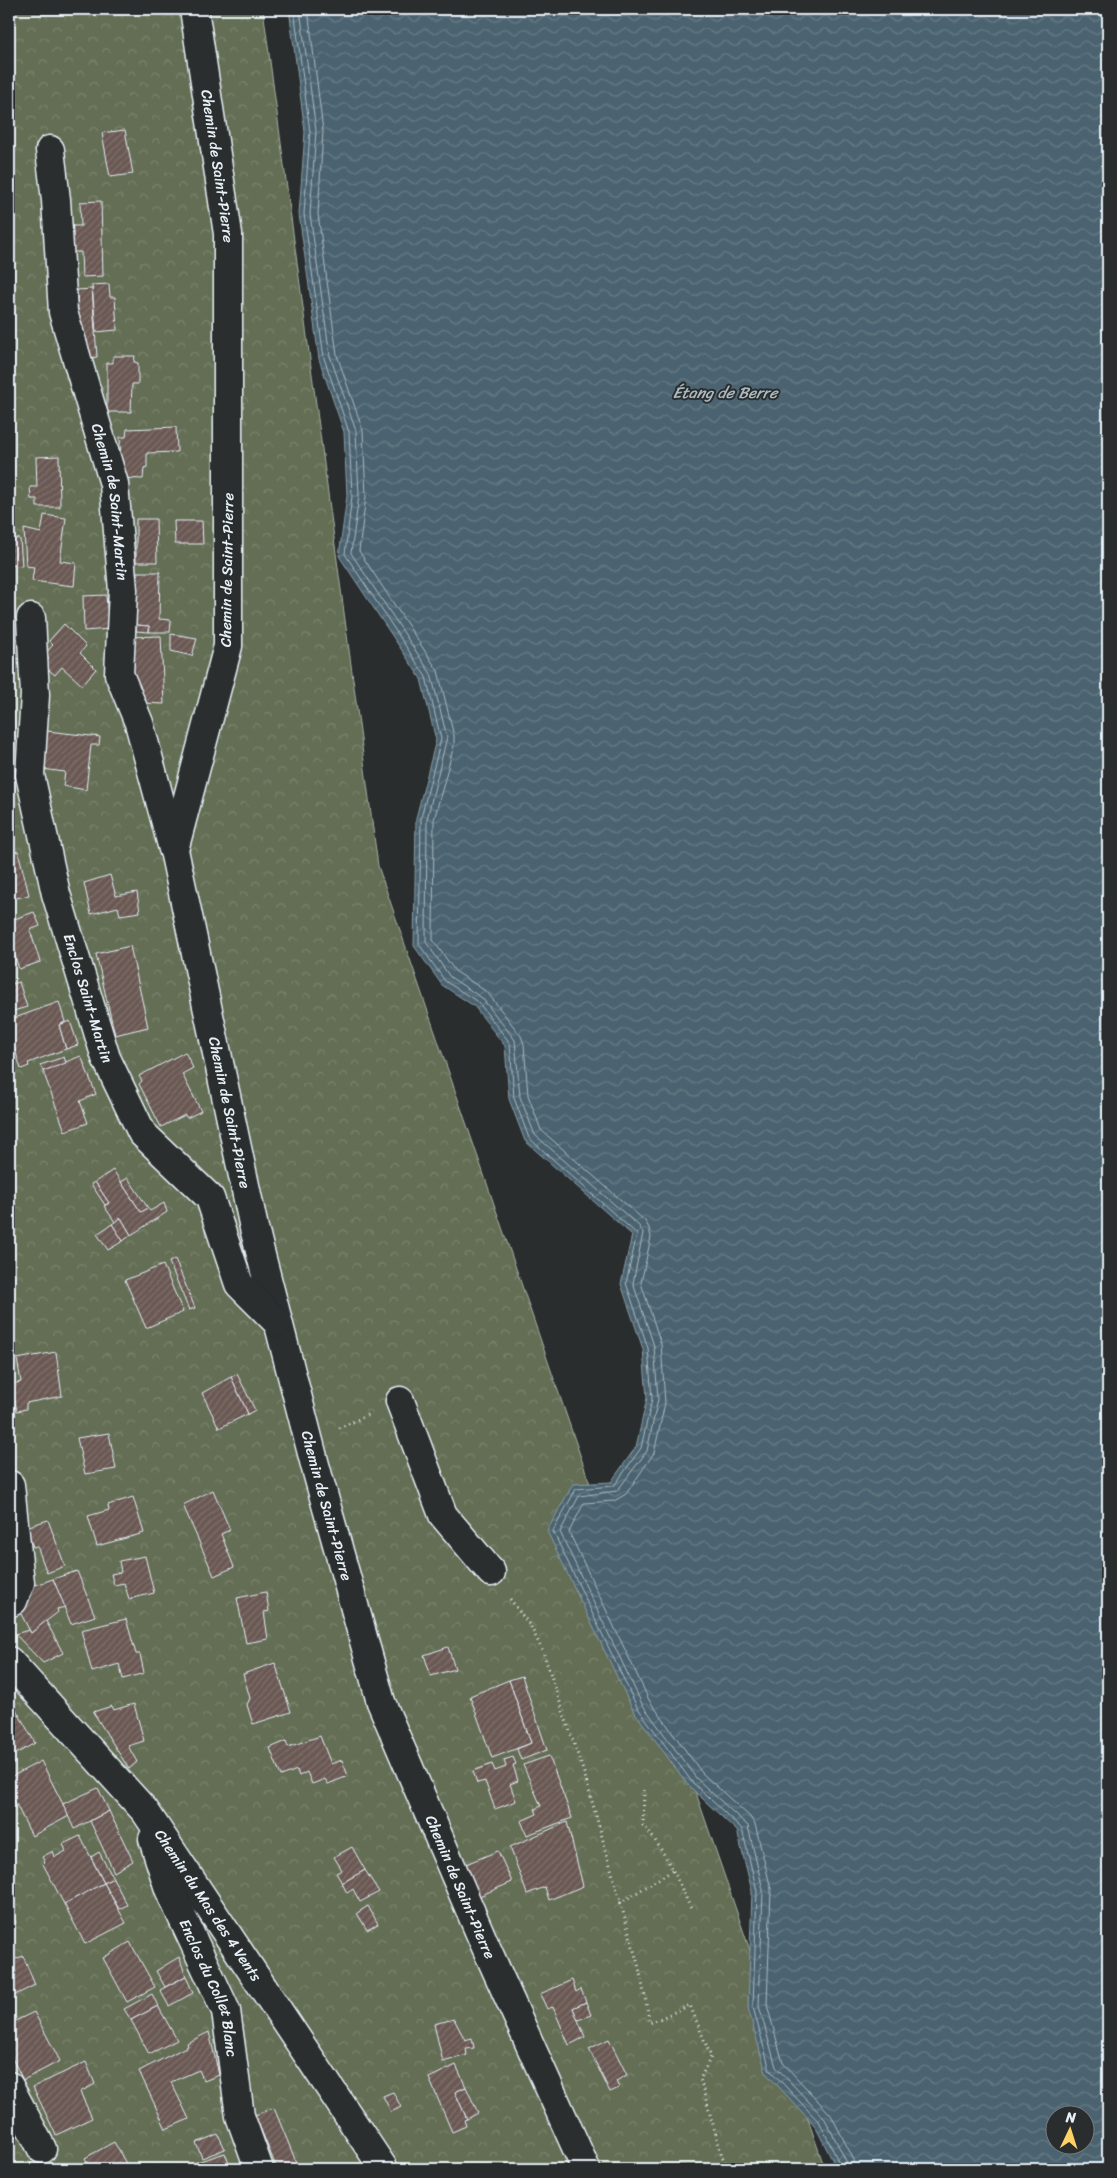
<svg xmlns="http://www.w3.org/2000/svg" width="1117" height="2178" font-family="Sriracha,sans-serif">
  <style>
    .forest { fill: url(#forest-crowns); stroke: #a6b0a6 }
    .water { fill: url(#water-waves); stroke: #8a9ca6; fill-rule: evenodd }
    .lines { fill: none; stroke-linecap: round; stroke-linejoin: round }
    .shore { stroke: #aab9c2; stroke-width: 1 }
    .building { fill: url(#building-hatch); stroke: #e8f1f8 }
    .minor-casing { stroke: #e8f1f8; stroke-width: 31 }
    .path { stroke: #e8f1f8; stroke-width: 3; stroke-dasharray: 1 4; stroke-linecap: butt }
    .minor { stroke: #2a2d2e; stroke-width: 28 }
    .labels { text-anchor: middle; stroke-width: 4; stroke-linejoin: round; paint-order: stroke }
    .street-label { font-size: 15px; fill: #e8f1f8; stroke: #2a2d2e }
    .water-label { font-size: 16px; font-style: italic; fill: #aab9c2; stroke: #2a2d2e }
  </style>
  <defs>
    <pattern id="forest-crowns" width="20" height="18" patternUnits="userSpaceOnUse" patternTransform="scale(1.25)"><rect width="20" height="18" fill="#646e54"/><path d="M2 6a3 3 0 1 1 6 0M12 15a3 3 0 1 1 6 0" fill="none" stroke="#7a836d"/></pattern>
    <pattern id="water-waves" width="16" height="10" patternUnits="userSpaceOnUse" patternTransform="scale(1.25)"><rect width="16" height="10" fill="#4c6470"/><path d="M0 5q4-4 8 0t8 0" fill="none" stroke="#667b85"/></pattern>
    <pattern id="building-hatch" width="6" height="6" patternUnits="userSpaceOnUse" patternTransform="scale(1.25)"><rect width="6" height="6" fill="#6a5853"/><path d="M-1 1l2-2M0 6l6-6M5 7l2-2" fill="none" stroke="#7f706c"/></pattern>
  </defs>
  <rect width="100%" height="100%" fill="#2a2d2e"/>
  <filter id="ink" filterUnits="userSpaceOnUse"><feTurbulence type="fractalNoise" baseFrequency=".02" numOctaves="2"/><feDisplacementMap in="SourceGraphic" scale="10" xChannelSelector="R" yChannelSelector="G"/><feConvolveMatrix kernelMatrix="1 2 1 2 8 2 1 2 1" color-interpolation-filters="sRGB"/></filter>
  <g filter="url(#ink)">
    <polygon class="forest" points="9,9 263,9 378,866 825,2169 9,2169"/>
    <path class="water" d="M289 9H1108V2169H837L815 2126 766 2073 748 2008 752 1891 737 1831 688 1785 633 1710 547 1531 573 1484 611 1482 636 1447 647 1398 643 1349 621 1284 632 1235 525 1141 509 1099 505 1046 474 1006 442 985 414 946 416 818 436 740 421 679 339 556 347 496 344 432 319 359 299 214 305 132ZM1054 2116H1084V2146H1054Z"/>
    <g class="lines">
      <g class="shore">
        <polyline points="294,9 310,132 304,214 324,358 349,432 352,496 345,554 426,677 441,739 421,818 419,944 445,981 478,1002 510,1043 514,1098 529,1138 637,1234 626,1283 648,1348 652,1399 641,1448 614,1486 576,1489 553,1531 637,1707 692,1782 742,1829 757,1891 753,2007 770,2070 820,2123 842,2169"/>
        <polyline points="300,9 316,131 310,214 330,356 356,431 359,496 351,553 431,674 447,737 427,819 426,942 450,977 482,998 515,1040 520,1097 535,1135 639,1226 643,1233 633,1283 654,1346 658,1399 647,1451 617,1491 579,1496 560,1532 642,1704 696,1778 748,1826 763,1890 759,2006 776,2067 825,2119 847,2163 848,2169"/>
        <polyline points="308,9 323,131 318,214 337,355 363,431 366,496 359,551 438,671 454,736 454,745 434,820 433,940 455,971 487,992 521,1036 524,1044 528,1095 541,1130 645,1221 649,1228 651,1237 641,1283 661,1344 665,1403 654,1453 626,1494 614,1501 584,1503 569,1532 649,1700 702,1773 750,1817 755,1824 771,1889 767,2005 783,2063 831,2115 854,2160 855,2169"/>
      </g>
    </g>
    <g class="building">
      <polygon points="125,130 133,174 110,177 102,133"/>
      <polygon points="101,201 103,276 82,277 81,252 72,252 72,226 81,226 80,202"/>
      <polygon points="109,284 110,297 115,297 117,330 96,332 92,285"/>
      <polygon points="92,289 97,357 80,359 77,290"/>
      <polygon points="113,356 135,356 134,362 138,363 138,384 132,384 131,412 107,412 107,363 113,363"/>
      <polygon points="176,427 177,452 147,453 147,467 144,468 143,479 121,478 120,437 126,437 127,429"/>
      <polygon points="59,456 60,507 37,507 37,499 31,499 30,487 37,487 36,457"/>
      <polygon points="44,515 66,518 60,561 76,563 74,586 32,581 34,567 26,566 24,529 41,533"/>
      <polygon points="136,519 156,519 157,562 136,562"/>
      <polygon points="174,521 202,521 203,544 175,544"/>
      <polygon points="9,538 20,539 22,566 9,565"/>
      <polygon points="137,572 160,572 159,619 171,620 170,632 149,632 149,626 136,625"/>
      <polygon points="106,595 109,629 84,631 83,596"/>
      <polygon points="64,624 86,646 80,653 96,669 82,685 62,667 55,675 43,665 49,659 44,655 53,645 49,641"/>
      <polygon points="136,625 149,626 149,632 136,631"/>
      <polygon points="171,634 197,638 192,656 171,651"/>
      <polygon points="161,636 164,704 143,703 134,681 128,637"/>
      <polygon points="47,731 100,737 99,745 91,745 86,790 63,786 65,772 42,769"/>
      <polygon points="18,851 29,895 9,900 9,853"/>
      <polygon points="110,875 116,896 137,892 140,912 120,915 118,907 91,914 84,883"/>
      <polygon points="34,912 40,926 30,930 40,962 19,969 9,938 9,921"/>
      <polygon points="130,946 148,1027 115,1035 96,954"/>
      <polygon points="19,982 27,1007 13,1011 9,996 9,985"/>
      <polygon points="59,1002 65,1022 59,1025 66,1049 28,1063 29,1066 21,1069 9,1030 9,1020"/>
      <polygon points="70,1021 78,1045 66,1049 59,1025"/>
      <polygon points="185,1052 193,1068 182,1074 201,1111 187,1118 185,1115 161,1127 139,1084 142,1081 139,1076"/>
      <polygon points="81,1056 96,1094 80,1101 88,1123 65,1131 43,1071"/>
      <polygon points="64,1057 66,1063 43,1071 40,1065"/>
      <polygon points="113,1170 141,1212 148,1208 150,1211 164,1203 167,1212 131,1235 121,1218 115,1222 104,1206 109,1203 95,1182"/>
      <polygon points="128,1178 148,1208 141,1212 121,1182"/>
      <polygon points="95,1182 109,1203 105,1205 91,1184"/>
      <polygon points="121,1218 131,1235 123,1241 112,1224"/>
      <polygon points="112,1224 123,1241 108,1250 97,1234"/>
      <polygon points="175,1259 195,1308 189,1310 169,1262"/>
      <polygon points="163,1265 183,1312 146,1328 125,1280"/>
      <polygon points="56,1352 62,1396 26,1403 26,1409 17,1411 11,1384 21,1382 17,1359"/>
      <polygon points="237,1374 255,1410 248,1414 231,1377"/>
      <polygon points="231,1377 248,1414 219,1428 202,1393"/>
      <polygon points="109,1433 116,1469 85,1474 77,1438"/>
      <polygon points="213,1490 230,1530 221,1534 234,1567 214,1576 183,1505"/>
      <polygon points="133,1497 144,1533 97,1546 88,1516 109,1510 108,1505"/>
      <polygon points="48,1520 65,1566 47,1573 37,1546 33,1547 26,1527"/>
      <polygon points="145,1556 154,1593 129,1599 124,1583 114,1585 111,1574 121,1572 119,1561"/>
      <polygon points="77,1571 95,1616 71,1624 53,1579"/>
      <polygon points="53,1579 65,1607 57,1609 58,1612 31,1633 21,1614 30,1587"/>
      <polygon points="266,1592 269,1611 264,1612 268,1639 246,1643 237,1598"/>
      <polygon points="126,1619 136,1654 140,1654 144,1673 123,1679 119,1664 92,1672 81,1630"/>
      <polygon points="46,1621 63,1653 43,1663 15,1634 29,1630 31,1633"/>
      <polygon points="448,1647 455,1669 431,1676 424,1655"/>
      <polygon points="275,1663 291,1712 253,1724 247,1705 250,1698 243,1674"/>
      <polygon points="522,1676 547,1750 521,1760 517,1749 531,1743 509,1680"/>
      <polygon points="509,1680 531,1743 492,1758 470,1696"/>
      <polygon points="9,1697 35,1743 10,1757 14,1764 9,1767"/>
      <polygon points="134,1704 144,1741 128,1746 137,1762 129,1769 93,1712 112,1706 114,1710"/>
      <polygon points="320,1736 331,1764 342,1760 348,1776 328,1784 325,1779 312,1784 307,1772 299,1776 297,1770 281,1776 270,1748 286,1741 288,1747"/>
      <polygon points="549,1756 572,1818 527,1835 521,1821 537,1814 535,1809 541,1806 523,1765"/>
      <polygon points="513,1757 516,1764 513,1765 518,1781 510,1784 516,1801 495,1809 485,1781 477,1783 473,1771 492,1764 495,1771 506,1767 504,1760"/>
      <polygon points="41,1761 69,1816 32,1836 9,1790 9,1778"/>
      <polygon points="98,1788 109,1811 74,1829 63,1804"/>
      <polygon points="109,1811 133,1861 114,1872 90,1821"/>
      <polygon points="567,1822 583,1886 549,1900 545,1887 527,1894 510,1847"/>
      <polygon points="80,1836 104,1883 64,1904 43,1864 45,1862 42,1857 53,1851 55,1857 66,1851 63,1844"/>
      <polygon points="352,1847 365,1870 342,1883 336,1873 342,1870 334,1857"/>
      <polygon points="498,1851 512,1882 470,1900 456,1868"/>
      <polygon points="99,1852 113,1878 104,1883 91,1857"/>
      <polygon points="365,1870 379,1892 360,1902 353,1889 347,1893 342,1883"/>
      <polygon points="113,1878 127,1905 119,1909 104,1883"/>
      <polygon points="104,1883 126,1923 85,1944 64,1904"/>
      <polygon points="9,1905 16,1923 9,1925"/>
      <polygon points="368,1906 378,1924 367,1930 357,1913"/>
      <polygon points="130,1942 155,1987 127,2002 103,1958"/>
      <polygon points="23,1956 35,1985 9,1998 9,1962"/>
      <polygon points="179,1957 186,1976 165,1987 156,1971"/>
      <polygon points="186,1976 193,1993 169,2006 160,1990"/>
      <polygon points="572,1980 576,1992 581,1989 586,2002 573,2008 585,2037 569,2045 553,2007 547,2009 540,1994"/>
      <polygon points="152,1994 158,2006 131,2020 124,2009"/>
      <polygon points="586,2002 591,2015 578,2020 573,2008"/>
      <polygon points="158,2006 177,2040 149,2054 131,2020"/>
      <polygon points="34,2012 60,2061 23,2080 9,2052 9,2024"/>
      <polygon points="454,2019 465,2040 472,2038 474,2048 466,2049 467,2055 443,2062 434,2024"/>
      <polygon points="209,2032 219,2075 204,2081 199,2070 171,2082 189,2119 166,2129 139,2071 188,2046 187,2043"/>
      <polygon points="609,2039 627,2075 616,2081 619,2088 610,2092 589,2049"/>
      <polygon points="86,2062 95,2084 80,2092 92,2118 56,2135 33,2087"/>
      <polygon points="456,2065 466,2087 455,2092 467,2119 464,2120 466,2126 452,2132 429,2078"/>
      <polygon points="466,2087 478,2113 467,2119 455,2092"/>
      <polygon points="393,2092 401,2107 391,2112 383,2096"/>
      <polygon points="274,2108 299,2169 277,2169 255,2115"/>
      <polygon points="218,2134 225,2149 202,2158 196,2143"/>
      <polygon points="114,2142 129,2169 91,2169 85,2158"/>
      <polygon points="225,2153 231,2169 190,2169 188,2165"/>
    </g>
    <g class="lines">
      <defs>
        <g id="minor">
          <path id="s1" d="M194 9 228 234V646L174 850 254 1228 315 1465 381 1702 485 1945 586 2169"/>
          <path id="s2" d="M50 150 56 200 63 312 114 484 123 590 119 674 139 723 173 849"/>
          <path id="s3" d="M31 618 35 695 30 775 56 894 106 1058 142 1133 210 1198 239 1284 278 1323"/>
          <polyline points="400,1401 443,1515 491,1572"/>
          <polyline points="9,1603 13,1601 20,1583 10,1485"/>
          <path id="s4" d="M9 1661 145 1811 384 2169"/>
          <path id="s5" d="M153 1839 169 1889 226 2011 240 2116 259 2169"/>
          <polyline points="9,2086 42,2149"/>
        </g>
      </defs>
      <use href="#minor" class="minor-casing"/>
      <g class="path">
        <polyline points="339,1428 370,1414"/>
        <polyline points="510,1599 531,1627 543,1652 584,1773 639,1968 650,2023 690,2005 711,2057 700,2079 722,2156 729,2169"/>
        <path d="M644 1790 643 1825C665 1850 678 1881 692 1911"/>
        <polyline points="620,1903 673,1870"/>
      </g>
      <use href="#minor" class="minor"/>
    </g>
  </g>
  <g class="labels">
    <g class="street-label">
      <text dy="5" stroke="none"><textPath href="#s1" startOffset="159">Chemin de Saint-Pierre</textPath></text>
      <text dy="5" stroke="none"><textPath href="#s2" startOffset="359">Chemin de Saint-Martin</textPath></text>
      <text transform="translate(227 570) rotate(-89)" y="5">Chemin de Saint-Pierre</text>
      <text dy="5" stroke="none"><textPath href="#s3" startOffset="388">Enclos Saint-Martin</textPath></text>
      <text dy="5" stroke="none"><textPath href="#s1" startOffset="1119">Chemin de Saint-Pierre</textPath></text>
      <text dy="5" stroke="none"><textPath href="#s1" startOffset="1524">Chemin de Saint-Pierre</textPath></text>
      <text dy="5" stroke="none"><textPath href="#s1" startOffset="1929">Chemin de Saint-Pierre</textPath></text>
      <text dy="5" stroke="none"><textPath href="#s4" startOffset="316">Chemin du Mas des 4 Vents</textPath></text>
      <text dy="5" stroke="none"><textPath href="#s5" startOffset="160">Enclos du Collet Blanc</textPath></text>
    </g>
    <g class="water-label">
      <text x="725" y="398">Étang de Berre</text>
    </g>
  </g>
  <rect width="1117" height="2178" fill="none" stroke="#2a2d2e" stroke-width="30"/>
  <rect x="15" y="15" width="1087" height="2148" fill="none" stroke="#e8f1f8" stroke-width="2" filter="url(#ink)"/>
  <g transform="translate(1070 2130) rotate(4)"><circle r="24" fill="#2a2d2e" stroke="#767b7f"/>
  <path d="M0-4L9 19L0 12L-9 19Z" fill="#ffd166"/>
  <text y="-8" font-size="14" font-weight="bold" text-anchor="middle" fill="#e8f1f8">N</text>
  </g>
</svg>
